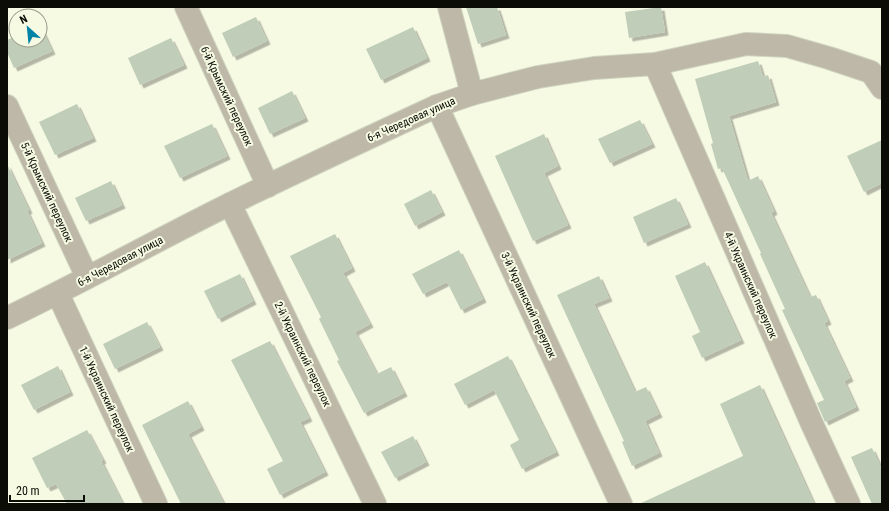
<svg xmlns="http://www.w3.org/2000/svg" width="889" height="511" font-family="'Roboto Condensed',sans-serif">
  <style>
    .building { fill: #bfcdb9; filter: url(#shadow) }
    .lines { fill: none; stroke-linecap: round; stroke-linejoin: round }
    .minor-casing { stroke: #d0d4bf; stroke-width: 24 }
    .minor { stroke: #bdb8a8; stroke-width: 22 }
    .labels { text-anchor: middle; stroke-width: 4; stroke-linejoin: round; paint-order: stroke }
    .street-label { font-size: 11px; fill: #0b0c05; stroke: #f6fae3 }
  </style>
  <defs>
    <filter id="shadow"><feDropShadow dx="3.5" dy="3.5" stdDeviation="0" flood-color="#0004"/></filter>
  </defs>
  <rect width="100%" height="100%" fill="#f6fae3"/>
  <g class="building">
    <polygon points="466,7 497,7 506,35 478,44"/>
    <polygon points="661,7 665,32 629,38 625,12"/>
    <polygon points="256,17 267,41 233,57 222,33"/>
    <polygon points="40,25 52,51 14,68 7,52 7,40 16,36 16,40 40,40"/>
    <polygon points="413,27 427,58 381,80 366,49"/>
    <polygon points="171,38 184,65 140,85 128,58"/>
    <polygon points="758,61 763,77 768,75 776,102 729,116 748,181 758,176 774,211 771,213 810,297 816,295 828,321 824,323 850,378 844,381 856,407 825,422 817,403 824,400 782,310 785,309 760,254 761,253 722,168 718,169 711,144 713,143 695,79"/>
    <polygon points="292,91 305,118 270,134 258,108"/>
    <polygon points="77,104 93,138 55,155 39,122"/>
    <polygon points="640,120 652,144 610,163 598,139"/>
    <polygon points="212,124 227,156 180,178 164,146"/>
    <polygon points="544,134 558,166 544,173 568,225 533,241 495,156"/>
    <polygon points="882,140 882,183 864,192 847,156"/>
    <polygon points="7,164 29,210 27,211 42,243 7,260"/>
    <polygon points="111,181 122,205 86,221 75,198"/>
    <polygon points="431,190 442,212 415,226 404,204"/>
    <polygon points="676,198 688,224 644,243 633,217"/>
    <polygon points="335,234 352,268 343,273 370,324 355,332 377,374 391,367 404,393 364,413 337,361 339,360 319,319 321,317 290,256"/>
    <polygon points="459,250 483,299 461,310 447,282 423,294 412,274"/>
    <polygon points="705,262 741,340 702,358 692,336 700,332 675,276"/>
    <polygon points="240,274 253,301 218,319 204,291"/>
    <polygon points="599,276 609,298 594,304 635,392 646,387 659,414 645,421 659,453 632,466 622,442 624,441 557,295"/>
    <polygon points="147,322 160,347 115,369 103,344"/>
    <polygon points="270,341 309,418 300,422 325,472 280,495 267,469 283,461 231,360"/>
    <polygon points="508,356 556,452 522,469 510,445 519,440 494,390 465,405 454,384"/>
    <polygon points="58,366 70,392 34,410 21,385"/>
    <polygon points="760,385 814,504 639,504 743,456 720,404"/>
    <polygon points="188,401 201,427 188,434 224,504 181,504 142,425"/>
    <polygon points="87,430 103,460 101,461 123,504 67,504 56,484 47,488 32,458"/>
    <polygon points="413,436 426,462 395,478 381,452"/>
    <polygon points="872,448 882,470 882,504 872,504 851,457"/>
  </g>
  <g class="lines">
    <defs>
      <g id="minor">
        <polyline points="186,7 268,186"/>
        <polyline points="449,7 472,94"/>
        <polyline points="655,64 812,424 849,504"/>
        <polyline points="7,106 87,277"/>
        <polyline points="437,106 621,504"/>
        <polyline points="230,204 375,504"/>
        <polyline points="58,294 156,504"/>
        <path d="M7 318C82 282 155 241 230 204 299 170 368 138 437 106L472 94 538 77 594 68 655 64 746 44 787 46 829 58 871 72 882 88"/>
      </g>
    </defs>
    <use href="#minor" class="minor-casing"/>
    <use href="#minor" class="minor"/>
  </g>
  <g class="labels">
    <g class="street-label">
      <text transform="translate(227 96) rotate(65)" y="4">6-й Крымский переулок</text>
      <text transform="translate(411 119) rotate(-24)" y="4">6-я Чередовая улица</text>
      <text transform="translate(47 192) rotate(65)" y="4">5-й Крымский переулок</text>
      <text transform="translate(120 261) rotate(-28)" y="4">6-я Чередовая улица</text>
      <text transform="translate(751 285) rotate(66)" y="4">4-й Украинский переулок</text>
      <text transform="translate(529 305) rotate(65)" y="4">3-й Украинский переулок</text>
      <text transform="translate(303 354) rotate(64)" y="4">2-й Украинский переулок</text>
      <text transform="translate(107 399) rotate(65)" y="4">1-й Украинский переулок</text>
    </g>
  </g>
  <rect width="889" height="511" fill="none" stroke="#0b0c05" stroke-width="16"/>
  <g transform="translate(28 28) rotate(333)"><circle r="19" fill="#f6fae3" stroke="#989b8a"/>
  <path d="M0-3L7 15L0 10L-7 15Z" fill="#0082a6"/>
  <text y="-6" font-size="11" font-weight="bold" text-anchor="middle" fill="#0b0c05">N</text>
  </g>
  <path d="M10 495v6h74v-6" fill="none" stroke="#0b0c05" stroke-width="2"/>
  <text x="16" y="495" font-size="12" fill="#0b0c05" stroke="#f6fae3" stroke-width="3" paint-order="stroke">20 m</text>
</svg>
